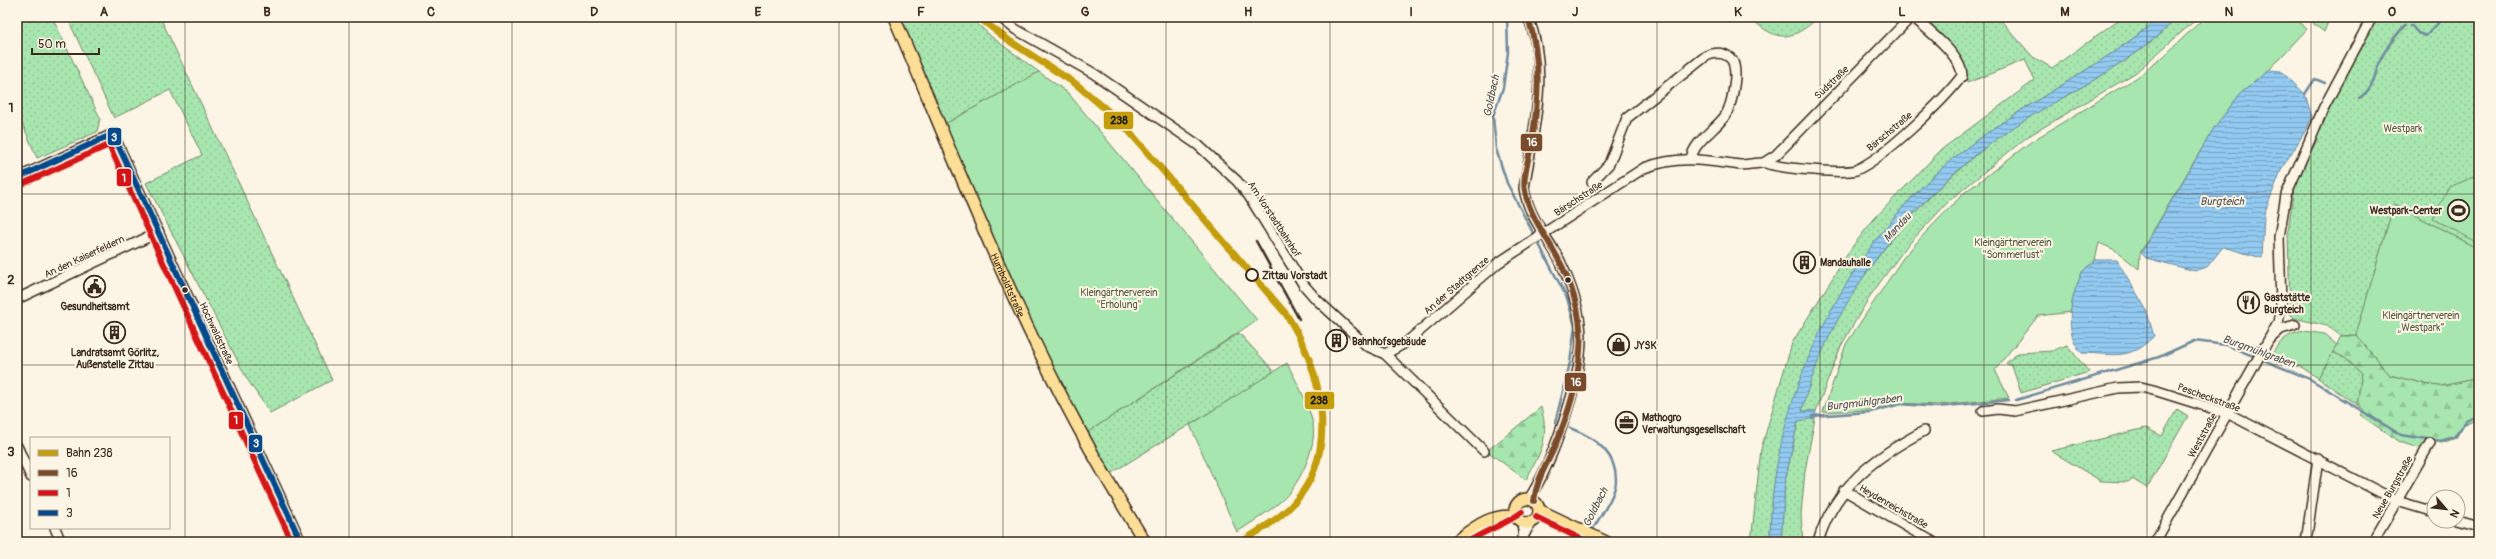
<svg xmlns="http://www.w3.org/2000/svg" width="2496" height="559" font-family="Pangolin,sans-serif">
  <style>
    .grass { fill: url(#grass-dots); stroke: #718866 }
    .forest { fill: url(#forest-firs); stroke: #718866 }
    .garden { fill: #a7e6af; stroke: #718866 }
    .water { fill: url(#water-rules); stroke: #6f8a9d }
    .lines { fill: none; stroke-linecap: round; stroke-linejoin: round }
    .stream { stroke: #6f8a9d; stroke-width: 2.5 }
    .minor-casing { stroke: #3b2a1e; stroke-width: 12 }
    .major-casing { stroke: #3b2a1e; stroke-width: 14 }
    .minor { stroke: #fcf5e5; stroke-width: 9 }
    .major { stroke: #fcde96; stroke-width: 11 }
    .rail { stroke: #3b2a1e; stroke-width: 2.5 }
    .bus-1-casing { stroke: #fcf5e5; stroke-width: 9 }
    .bus-2-casing { stroke: #fcf5e5; stroke-width: 9 }
    .bus-3-casing { stroke: #fcf5e5; stroke-width: 9 }
    .bus-1 { stroke: #7a4b2a; stroke-width: 6 }
    .bus-2 { stroke: #d51317; stroke-width: 6 }
    .bus-3 { stroke: #05498c; stroke-width: 6 }
    .rail-1-casing { stroke: #fcf5e5; stroke-width: 10 }
    .rail-1 { stroke: #c49d09; stroke-width: 7 }
    .grid { fill: none; stroke: #3b2a1e; stroke-width: 1; stroke-opacity: 0.55 }
    .stop-dot { fill: #fcf5e5; stroke: #3b2a1e; stroke-width: 2 }
    .bus-dot { fill: #3b2a1e; stroke: #fcf5e5; stroke-width: 1.5 }
    .labels { text-anchor: middle; stroke-width: 4; stroke-linejoin: round; paint-order: stroke }
    .street-label { font-size: 10px; fill: #3b2a1e; stroke: #fcf5e5 }
    .park-label { font-size: 10px; fill: #565942; stroke: #fcf5e5 }
    .poi-label { font-size: 10px; font-weight: bold; fill: #3b2a1e; stroke: #fcf5e5; text-anchor: start }
    .stop-label { font-size: 10px; font-weight: bold; fill: #3b2a1e; stroke: #fcf5e5; text-anchor: start }
    .water-label { font-size: 11px; font-style: italic; fill: #515253; stroke: #fcf5e5 }
    .line-badge { stroke: #fcf5e5; stroke-width: 1.5 }
    .badge-label { font-size: 11px; text-anchor: middle; font-weight: bold; fill: #fff }
    .pale-badge-label { font-size: 11px; text-anchor: middle; font-weight: bold; fill: #111 }
    .neatline { fill: none; stroke: #3b2a1e; stroke-width: 1.5 }
    .grid-label { font-size: 13px; text-anchor: middle; font-weight: bold; fill: #3b2a1e }
  </style>
  <defs>
    <pattern id="grass-dots" width="8" height="8" patternUnits="userSpaceOnUse"><rect width="8" height="8" fill="#a7e6af"/><path d="M2 2h.1M6 6h.1" fill="none" stroke="#91c596" stroke-width="1.8" stroke-linecap="round"/></pattern>
    <pattern id="forest-firs" width="22" height="20" patternUnits="userSpaceOnUse"><rect width="22" height="20" fill="#a7e6af"/><path d="M5 1l3.5 6h-7zM16 11l3.5 6h-7z" fill="#91c596"/></pattern>
    <pattern id="water-rules" width="6" height="5" patternUnits="userSpaceOnUse"><rect width="6" height="5" fill="#92caf1"/><path d="M0 2.5h6" fill="none" stroke="#78a4c3"/></pattern>
  </defs>
  <rect width="100%" height="100%" fill="#fcf5e5"/>
  <filter id="ink" filterUnits="userSpaceOnUse"><feTurbulence type="fractalNoise" baseFrequency=".025" numOctaves="2"/><feDisplacementMap in="SourceGraphic" scale="8" xChannelSelector="R" yChannelSelector="G"/><feConvolveMatrix kernelMatrix="1 2 1 2 8 2 1 2 1" color-interpolation-filters="sRGB"/></filter>
  <g filter="url(#ink)">
    <g class="grass">
      <polygon points="17,17 52,17 100,118 97,132 37,158 17,111"/>
      <polygon points="67,17 160,17 332,380 270,413 247,379 146,183 202,155 170,90 114,118"/>
      <polygon points="901,17 970,17 993,38 1039,72 945,124"/>
      <path d="M1747 17H1819C1805 29 1790 42 1771 33 1762 29 1755 21 1747 17Z"/>
      <path d="M1919 17H1998L2033 57 2052 68 2122 17H2161C2104 64 2037 97 1977 140 1852 231 1773 389 1770 542H1751L1761 449 1792 343 1852 247 1874 219 1942 149 2035 80 2025 60 1967 83C1967 55 1938 35 1919 17Z"/>
      <path d="M2177 17H2199L2135 73 2027 137 1950 200 1906 247 1870 296 1841 346 1816 411H1802C1804 395 1811 380 1816 365 1851 274 1932 183 2012 128 2067 91 2132 67 2177 17Z"/>
      <polygon points="2377,17 2479,17 2479,249 2394,204 2356,335 2341,336 2327,326 2294,318 2290,314 2288,232 2293,194 2300,173 2315,144 2348,64"/>
      <polygon points="1239,333 1273,370 1270,375 1110,474 1088,432"/>
      <polygon points="2067,345 2089,372 2021,393 2012,366 2006,363 2018,353 2052,351"/>
      <polygon points="2333,352 2345,358 2362,373 2357,405 2318,378"/>
      <polygon points="2177,409 2188,416 2147,488 2132,479 2128,482 2101,481 2051,451 2146,428 2162,436"/>
      <polygon points="1803,418 1815,418 1805,471 1801,515 1803,542 1781,542 1785,482 1798,421"/>
    </g>
    <g class="forest">
      <polygon points="2356,335 2390,375 2430,385 2441,386 2479,378 2479,419 2463,426 2456,438 2442,443 2431,441 2418,448 2400,442 2360,415 2364,410 2357,405 2362,373 2345,358 2333,352 2341,336"/>
      <path d="M1541 407C1550 440 1541 451 1526 480L1487 451Z"/>
    </g>
    <g class="garden">
      <polygon points="2205,17 2293,17 2307,29 2269,70 2240,94 2214,128 2140,253 2139,269 2115,250 2099,243 2095,260 2082,272 2074,294 2071,312 2038,316 1995,370 2009,398 1938,405 1899,403 1869,410 1823,412 1846,344 1903,258 1927,231 1964,193 2032,141 2136,78 2163,57"/>
      <polygon points="2305,17 2330,17 2324,32"/>
      <polygon points="1039,72 1068,93 1257,320 1088,432 1036,339 995,249 945,124"/>
      <polygon points="2479,167 2479,243 2433,219 2449,187 2474,177"/>
      <polygon points="2394,204 2479,249 2479,378 2441,386 2430,385 2390,375 2356,335"/>
      <path d="M2304 331 2324 334 2337 345 2318 378 2301 367 2277 363 2270 358C2278 342 2286 334 2304 331Z"/>
      <path d="M1287 363C1297 383 1309 403 1313 425 1317 448 1298 488 1280 502 1267 513 1251 523 1237 532L1190 425Z"/>
    </g>
    <g class="water">
      <path d="M2161 17H2177C2135 63 2076 88 2025 120 1923 184 1836 289 1803 406L1802 411H1816L1815 418 1798 421 1785 482 1781 542H1770C1770 390 1854 229 1977 140 2037 97 2104 64 2161 17Z"/>
      <polygon points="2269,70 2281,71 2305,94 2312,117 2306,130 2282,168 2264,214 2262,258 2223,247 2207,267 2195,271 2146,258 2141,253 2214,128 2240,94"/>
      <path d="M2095 260H2117L2146 309 2154 336C2129 361 2116 354 2082 353 2063 333 2070 297 2082 273 2085 268 2091 264 2095 260Z"/>
    </g>
    <g class="lines">
      <g class="stream">
        <polyline points="1507,17 1508,52 1503,88 1493,116 1496,149 1507,183 1567,298 1575,326 1570,363 1555,423"/>
        <polyline points="2411,25 2418,33 2426,36 2444,17"/>
        <polyline points="2305,94 2315,79 2325,83"/>
        <path d="M2359 98C2377 87 2374 69 2384 53 2389 43 2398 34 2405 25"/>
        <polyline points="2016,400 2159,357 2194,341 2226,345 2310,379 2401,435 2441,441 2454,437 2467,421 2479,415"/>
        <polyline points="1812,416 1870,412 1901,404 1937,407 2008,400"/>
        <path d="M1570 428C1594 437 1616 452 1616 480 1616 496 1599 517 1592 531"/>
        <polyline points="1585,542 1588,537"/>
      </g>
      <defs>
        <g id="minor">
          <polyline points="1000,17 1015,29 1093,73 1198,145 1237,181 1249,196 1303,284 1316,299 1367,346 1385,354 1484,451"/>
          <path d="M1528 17C1550 70 1533 133 1524 188 1528 216 1547 236 1560 261 1571 284 1581 313 1581 339 1581 382 1552 463 1529 499"/>
          <polyline points="1765,162 1776,155 1911,17"/>
          <polyline points="17,178 113,134 301,542"/>
          <path d="M1592 182 1609 164 1627 118 1706 56C1713 53 1721 51 1729 57 1735 61 1735 70 1735 77 1734 89 1732 105 1725 116 1715 130 1694 141 1691 159"/>
          <polyline points="17,299 159,232"/>
          <polyline points="2272,337 2281,329 2295,325"/>
          <path d="M1385 354 1407 342 1498 263 1644 168C1680 155 1703 160 1740 165 1745 165 1764 162 1766 163 1778 168 1844 174 1856 170 1884 158 1943 101 1962 76 1962 56 1928 30 1913 17"/>
          <polyline points="1983,411 1998,409 2015,411 2118,388 2141,387 2157,391 2227,413 2397,501 2434,512"/>
          <polyline points="17,446 31,477"/>
          <polyline points="1844,490 1933,542"/>
          <polyline points="2458,520 2479,526"/>
          <polyline points="1522,521 1524,542"/>
          <polyline points="55,528 61,542"/>
          <polyline points="1523,537 1531,522"/>
          <path d="M1818 542C1834 487 1876 456 1924 431"/>
          <polyline points="2155,542 2278,323 2281,305 2279,237 2286,195 2324,107 2372,17"/>
          <polyline points="2306,542 2318,459"/>
          <polyline points="2373,542 2430,443"/>
        </g>
        <g id="major">
          <path id="s1" d="M894 17C948 143 998 273 1061 395 1087 445 1115 494 1145 542"/>
          <circle cx="1527" cy="511" r="12"/>
          <polyline points="1539,510 1606,542"/>
          <path d="M1455 542C1475 527 1491 513 1517 517"/>
        </g>
      </defs>
      <use href="#minor" class="minor-casing"/>
      <use href="#major" class="major-casing"/>
      <use href="#minor" class="minor"/>
      <use href="#major" class="major"/>
      <polyline class="rail" points="1256,241 1299,319"/>
      <defs>
        <path id="bus-1" d="M1528 17C1542 60 1539 101 1531 146 1529 159 1522 177 1525 191 1529 214 1544 233 1555 253 1572 282 1583 317 1580 351 1578 384 1567 418 1554 448 1546 466 1536 481 1534 501"/>
        <g id="bus-2">
          <polyline points="20,185 109,145 292,542"/>
          <polyline points="1536,517 1587,542"/>
          <path d="M1468 542C1485 530 1505 525 1522 512"/>
        </g>
        <polyline id="bus-3" points="17,178 113,134 301,542"/>
      </defs>
      <use href="#bus-1" class="bus-1-casing"/>
      <use href="#bus-2" class="bus-2-casing"/>
      <use href="#bus-3" class="bus-3-casing"/>
      <use href="#bus-1" class="bus-1"/>
      <use href="#bus-2" class="bus-2"/>
      <use href="#bus-3" class="bus-3"/>
      <defs>
        <path id="rail-1" d="M978 17 1011 42 1076 84 1122 123 1286 314C1321 367 1342 451 1293 504 1279 520 1259 530 1242 542"/>
      </defs>
      <use href="#rail-1" class="rail-1-casing"/>
      <use href="#rail-1" class="rail-1"/>
    </g>
  </g>
  <path class="grid" d="M185 17V542M349 17V542M512 17V542M676 17V542M839 17V542M1003 17V542M1166 17V542M1330 17V542M1493 17V542M1657 17V542M1820 17V542M1984 17V542M2147 17V542M2311 17V542M17 194H2479M17 365H2479"/>
  <defs>
    <symbol id="stadium-ring" viewBox="-11 -11 22 22"><circle r="9.5" fill="#fcf5e5" stroke="#3b2a1e" stroke-width="1.5"/><path d="M0-5a6.5 5 0 1 0 0 10a6.5 5 0 1 0 0-10ZM-3.5-1.8h7v3.6h-7Z" fill="#3b2a1e"/></symbol>
    <symbol id="building-ring" viewBox="-11 -11 22 22"><circle r="9.5" fill="#fcf5e5" stroke="#3b2a1e" stroke-width="1.5"/><path d="M-4-6H4V6H1V3H-1V6H-4ZM-2.5-4.3h1.7v1.8h-1.7ZM.8-4.3h1.7v1.8H.8ZM-2.5-1h1.7V.8h-1.7ZM.8-1h1.7V.8H.8Z" fill="#3b2a1e"/></symbol>
    <symbol id="civic-ring" viewBox="-11 -11 22 22"><circle r="9.5" fill="#fcf5e5" stroke="#3b2a1e" stroke-width="1.5"/><path d="M-.6-6.5H3V-4.5H.6V-3L4-1V1h2V6H-6V1h2V-1L-.6-3ZM-1.2 2.5V6h2.4V2.5Z" fill="#3b2a1e"/></symbol>
    <symbol id="restaurant-ring" viewBox="-11 -11 22 22"><circle r="9.5" fill="#fcf5e5" stroke="#3b2a1e" stroke-width="1.5"/><path d="M-5-6h1v4h1v-4h1v4h1v-4h1v5L-1.5 .5V6h-2V.5L-5-1ZM5-6V6H3V1.5H1.5Q1.5-4 5-6Z" fill="#3b2a1e"/></symbol>
    <symbol id="shop-ring" viewBox="-11 -11 22 22"><circle r="9.5" fill="#fcf5e5" stroke="#3b2a1e" stroke-width="1.5"/><path d="M-5-2.5h2.3a2.7 3.5 0 0 1 5.4 0H5L5.5 6h-11ZM-1.5-2.5h3a1.5 2.3 0 0 0-3 0Z" fill="#3b2a1e"/></symbol>
    <symbol id="office-ring" viewBox="-11 -11 22 22"><circle r="9.5" fill="#fcf5e5" stroke="#3b2a1e" stroke-width="1.5"/><path d="M-6-3h4V-5.5h4V-3h4V5H-6ZM-1-4.5V-3h2v-1.5ZM-6 0V1H6V0Z" fill="#3b2a1e"/></symbol>
  </defs>
  <g fill-rule="evenodd">
    <use href="#stadium-ring" x="2446" y="198" width="25" height="25"/>
    <use href="#building-ring" x="1792" y="250" width="25" height="25"/>
    <use href="#civic-ring" x="82" y="274" width="25" height="25"/>
    <use href="#restaurant-ring" x="2236" y="290" width="25" height="25"/>
    <use href="#building-ring" x="102" y="320" width="25" height="25"/>
    <use href="#building-ring" x="1324" y="328" width="25" height="25"/>
    <use href="#shop-ring" x="1606" y="332" width="25" height="25"/>
    <use href="#office-ring" x="1614" y="410" width="25" height="25"/>
  </g>
  <circle class="stop-dot" cx="1252" cy="275" r="6"/>
  <g class="bus-dot">
    <circle cx="1568" cy="280" r="3.5"/>
    <circle cx="185" cy="290" r="3.5"/>
  </g>
  <g class="labels">
    <g class="street-label">
      <text transform="translate(1831 82) rotate(-44)" y="4">Südstraße</text>
      <text transform="translate(1889 131) rotate(-40)" y="4">Bärschstraße</text>
      <text transform="translate(1578 198) rotate(-33)" y="4">Bärschstraße</text>
      <text transform="translate(1275 219) rotate(57)" y="4">Am Vorstadtbahnhof</text>
      <text transform="translate(84 256) rotate(-25)" y="4">An den Kaiserfeldern</text>
      <text dy="4" stroke="none"><textPath href="#s1" startOffset="291">Humboldtstraße</textPath></text>
      <text transform="translate(1456 285) rotate(-41)" y="4">An der Stadtgrenze</text>
      <text transform="translate(217 333) rotate(65)" y="4">Hochwaldstraße</text>
      <text transform="translate(2209 397) rotate(20)" y="4">Pescheckstraße</text>
      <text transform="translate(2202 435) rotate(-61)" y="4">Weststraße</text>
      <text transform="translate(2392 487) rotate(-60)" y="4">Neue Burgstraße</text>
      <text transform="translate(1894 506) rotate(30)" y="4">Heydenreichstraße</text>
    </g>
    <g class="park-label">
      <text x="2403" y="132">Westpark</text>
      <text x="2013" y="246">Kleingärtnerverein<tspan x="2013" dy="12">"Sommerlust"</tspan></text>
      <text x="1119" y="296">Kleingärtnerverein<tspan x="1119" dy="12">"Erholung"</tspan></text>
      <text x="2421" y="319">Kleingärtnerverein<tspan x="2421" dy="12">„Westpark“</tspan></text>
    </g>
    <g class="poi-label">
      <text x="2442" y="214" text-anchor="end">Westpark-Center</text>
      <text x="1820" y="266">Mandauhalle</text>
      <text x="2264" y="301">Gaststätte<tspan x="2264" dy="12">Burgteich</tspan></text>
      <text x="95" y="310" text-anchor="middle">Gesundheitsamt</text>
      <text x="1352" y="345">Bahnhofsgebäude</text>
      <text x="1634" y="349">JYSK</text>
      <text x="115" y="356" text-anchor="middle">Landratsamt Görlitz,<tspan x="115" dy="12">Außenstelle Zittau</tspan></text>
      <text x="1642" y="421">Mathogro<tspan x="1642" dy="12">Verwaltungsgesellschaft</tspan></text>
    </g>
    <g class="stop-label">
      <text x="1262" y="279">Zittau Vorstadt</text>
    </g>
    <g class="water-label">
      <text transform="translate(1491 96) rotate(-78)" y="4">Goldbach</text>
      <text x="2222" y="205">Burgteich</text>
      <text transform="translate(1897 227) rotate(-47)" y="4">Mandau</text>
      <text transform="translate(2259 351) rotate(20)" y="4">Burgmühlgraben</text>
      <text transform="translate(1864 402) rotate(-7)" y="4">Burgmühlgraben</text>
      <text transform="translate(1595 507) rotate(-63)" y="4">Goldbach</text>
    </g>
  </g>
  <g class="line-badge">
    <rect x="1103" y="111" width="31" height="19" rx="4" fill="#c49d09"/>
    <rect x="107" y="127" width="15" height="19" rx="4" fill="#05498c"/>
    <rect x="1520" y="133" width="23" height="19" rx="4" fill="#7a4b2a"/>
    <rect x="116" y="168" width="16" height="19" rx="4" fill="#d51317"/>
    <rect x="1564" y="372" width="23" height="20" rx="4" fill="#7a4b2a"/>
    <rect x="1304" y="391" width="31" height="19" rx="4" fill="#c49d09"/>
    <rect x="228" y="411" width="16" height="19" rx="4" fill="#d51317"/>
    <rect x="248" y="434" width="15" height="19" rx="4" fill="#05498c"/>
  </g>
  <g class="badge-label">
    <text x="114" y="141">3</text>
    <text x="1532" y="146">16</text>
    <text x="124" y="182">1</text>
    <text x="1576" y="386">16</text>
    <text x="236" y="424">1</text>
    <text x="256" y="447">3</text>
  </g>
  <g class="pale-badge-label">
    <text x="1119" y="124">238</text>
    <text x="1319" y="404">238</text>
  </g>
  <rect width="2496" height="559" fill="none" stroke="#fcf5e5" stroke-width="44"/>
  <rect x="30" y="437" width="140" height="92" fill="#fcf5e5" stroke="#afa495"/>
  <rect x="38" y="450" width="20" height="6" fill="#c49d09" stroke="#afa495"/>
  <text x="66" y="457" font-size="12" fill="#3b2a1e">Bahn 238</text>
  <rect x="38" y="470" width="20" height="6" fill="#7a4b2a" stroke="#afa495"/>
  <text x="66" y="477" font-size="12" fill="#3b2a1e">16</text>
  <rect x="38" y="490" width="20" height="6" fill="#d51317" stroke="#afa495"/>
  <text x="66" y="497" font-size="12" fill="#3b2a1e">1</text>
  <rect x="38" y="510" width="20" height="6" fill="#05498c" stroke="#afa495"/>
  <text x="66" y="517" font-size="12" fill="#3b2a1e">3</text>
  <g transform="translate(2446 509) rotate(118)"><circle r="19" fill="#fcf5e5" stroke="#afa495"/>
  <path d="M0-3L7 15L0 10L-7 15Z" fill="#3b2a1e"/>
  <text y="-6" font-size="11" font-weight="bold" text-anchor="middle" fill="#3b2a1e">N</text>
  </g>
  <path d="M32 48v6h67v-6" fill="none" stroke="#3b2a1e" stroke-width="2"/>
  <text x="38" y="48" font-size="12" fill="#3b2a1e" stroke="#fcf5e5" stroke-width="3" paint-order="stroke">50 m</text>
  <rect x="22" y="22" width="2452" height="515" class="neatline"/>
  <g class="grid-label">
    <text x="104" y="16">A</text>
    <text x="267" y="16">B</text>
    <text x="431" y="16">C</text>
    <text x="594" y="16">D</text>
    <text x="758" y="16">E</text>
    <text x="921" y="16">F</text>
    <text x="1085" y="16">G</text>
    <text x="1248" y="16">H</text>
    <text x="1411" y="16">I</text>
    <text x="1575" y="16">J</text>
    <text x="1738" y="16">K</text>
    <text x="1902" y="16">L</text>
    <text x="2065" y="16">M</text>
    <text x="2229" y="16">N</text>
    <text x="2392" y="16">O</text>
    <text x="11" y="112">1</text>
    <text x="11" y="284">2</text>
    <text x="11" y="456">3</text>
  </g>
</svg>
